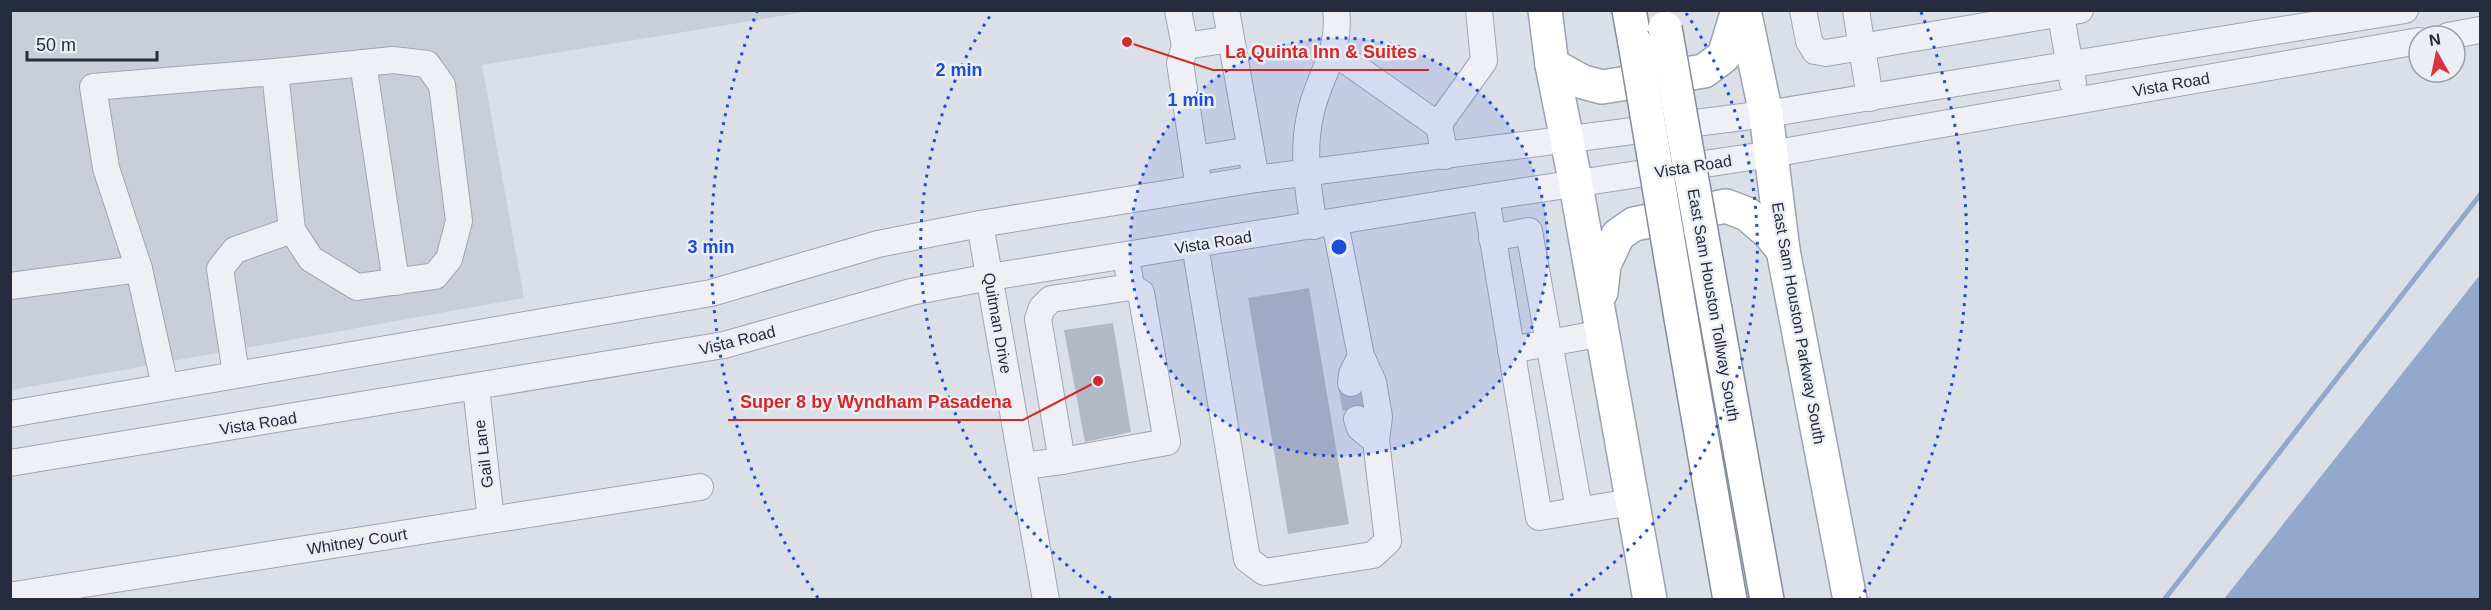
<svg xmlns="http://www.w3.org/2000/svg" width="2491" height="610" font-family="Helvetica,sans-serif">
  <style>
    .built { fill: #c9ced9 }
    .water { fill: #93a9cb }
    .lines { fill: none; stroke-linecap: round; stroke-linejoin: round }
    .stream { stroke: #93a9cb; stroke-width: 5 }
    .building { fill: #b2b8c4 }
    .minor-tunnel { stroke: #b6bbc5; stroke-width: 26; stroke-dasharray: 26 13; stroke-linecap: butt }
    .minor-casing { stroke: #a0a6b1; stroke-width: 28 }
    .major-casing { stroke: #9aa2b4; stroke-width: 36 }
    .highway-casing { stroke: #828b9f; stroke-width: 36 }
    .minor { stroke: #eef0f5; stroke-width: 26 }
    .major { stroke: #fff; stroke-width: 33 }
    .highway { stroke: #fff; stroke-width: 33 }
    .highway-bridge-casing { stroke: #828b9f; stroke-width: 36; stroke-linecap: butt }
    .highway-bridge { stroke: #fff; stroke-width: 33 }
    .ring { fill: none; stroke: #1d4ed8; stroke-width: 3; stroke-dasharray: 3 6 }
    .labels { text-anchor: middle; stroke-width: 5; stroke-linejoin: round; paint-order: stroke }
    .street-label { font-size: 16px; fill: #242c3e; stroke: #ebeef5 }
    .centre { fill: #1d4ed8; stroke: #ebeef5; stroke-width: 3 }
    .ring-label { font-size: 18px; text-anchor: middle; font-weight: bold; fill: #1d4ed8; stroke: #ebeef5; stroke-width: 5; stroke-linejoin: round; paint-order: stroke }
    .leader { fill: none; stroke: #d62828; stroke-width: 2 }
    .callout-dot { fill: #d62828; stroke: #ebeef5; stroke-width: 2 }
    .callout-label { font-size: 18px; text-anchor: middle; font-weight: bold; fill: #d62828; stroke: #ebeef5; stroke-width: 5; stroke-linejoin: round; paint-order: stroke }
  </style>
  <rect width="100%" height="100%" fill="#dbdfe7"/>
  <polygon class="built" points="11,11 811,11 482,65 524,298 11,390"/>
  <polygon class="water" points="2480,275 2480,599 2224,599"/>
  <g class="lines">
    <polyline class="stream" points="2164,600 2480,195"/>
  </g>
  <g class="building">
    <polygon points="1309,288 1349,524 1288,534 1248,298"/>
    <polygon points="1113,323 1131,432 1085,442 1064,330"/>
  </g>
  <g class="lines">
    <polyline class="minor-tunnel" points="1351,383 1357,419"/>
    <defs>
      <g id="minor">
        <polyline points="1178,10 1185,46 1180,63 1199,188"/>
        <polyline points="1226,10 1256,179"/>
        <polyline points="1803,10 1809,41 1815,51 1826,53 2080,10"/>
        <polyline points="1856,10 1870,98"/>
        <polyline points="2060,10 2073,83"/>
        <polyline points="2448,36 2480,30"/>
        <polyline points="1185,46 1231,39"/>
        <polyline points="1334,52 1439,126 1445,156"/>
        <polyline points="363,63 396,282"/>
        <polyline points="275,72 393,60 427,64 442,85 459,221 449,259 435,276 357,287 311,259 292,230"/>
        <polyline points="1438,125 1484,61 1479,10"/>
        <polyline points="1195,159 1251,150"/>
        <polyline points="1486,197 1539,517 1632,502"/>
        <polyline points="980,224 1046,600"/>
        <path d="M1314 226C1308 190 1302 153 1310 116 1317 77 1342 53 1336 10"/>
        <polyline points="1492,238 1529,231 1579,509"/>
        <polyline points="1195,245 1247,559 1264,572 1373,555 1388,541 1376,441 1379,417 1373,382 1361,356 1335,223"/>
        <polyline points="10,286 139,269"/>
        <polyline points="1511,350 1603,333"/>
        <polyline points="1351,383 1352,374 1361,356"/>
        <polyline points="165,386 139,269 106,168 93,87 275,72 292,230 235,250 220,269 236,374"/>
        <polyline points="476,387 491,520"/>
        <polyline points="10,414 711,293 878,244 980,224 1256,179 1766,114 2405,10"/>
        <polyline points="1357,419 1360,428 1376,441"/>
        <polyline points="1062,461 1167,442 1141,293 1131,287"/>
        <polyline points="10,463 724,345 911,292 990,277 1486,197 1771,154 2419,41"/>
        <polyline points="1023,466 1062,461 1038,319 1042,308 1051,299 1131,287 1126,256"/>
        <polyline points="14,595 700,487"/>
      </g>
      <g id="major">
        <polyline points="1545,10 1552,65 1576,185 1650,600"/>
        <polyline points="1744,10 1766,114 1783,250 1850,600"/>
        <polyline points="1552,65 1583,82 1602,87 1704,71 1724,56 1738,10"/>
        <polyline points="1601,292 1604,265 1618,235 1634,224 1726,206 1747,214 1769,233 1783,250"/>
      </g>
      <g id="highway">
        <polyline points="1629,10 1635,43"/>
        <polyline points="1715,310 1767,600"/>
        <polyline points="1681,318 1730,600"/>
      </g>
    </defs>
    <use href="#minor" class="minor-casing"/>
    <use href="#major" class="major-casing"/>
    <use href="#highway" class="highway-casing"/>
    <use href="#minor" class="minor"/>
    <use href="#major" class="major"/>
    <use href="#highway" class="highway"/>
    <defs>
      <g id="highway-bridge">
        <polyline points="1665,28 1715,310"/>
        <polyline points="1635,43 1681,318"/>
      </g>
    </defs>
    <use href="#highway-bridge" class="highway-bridge-casing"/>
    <use href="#highway-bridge" class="highway-bridge"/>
  </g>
  <circle cx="1339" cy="247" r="209" fill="#1d4ed8" fill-opacity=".12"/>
  <g class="ring">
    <circle cx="1339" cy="247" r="209"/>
    <path d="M1111 598A419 419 0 0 1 992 13M1686 13A419 419 0 0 1 1567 598"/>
    <path d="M818 598A628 628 0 0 1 757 12M1921 12A628 628 0 0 1 1860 598"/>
  </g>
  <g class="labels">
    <g class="street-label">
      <text transform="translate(2171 84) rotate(-10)" y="6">Vista Road</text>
      <text transform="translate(1693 166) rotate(-9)" y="6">Vista Road</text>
      <text transform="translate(1213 242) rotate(-9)" y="6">Vista Road</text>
      <text transform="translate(1714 305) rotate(80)" y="6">East Sam Houston Tollway South</text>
      <text transform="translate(998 323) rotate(80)" y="6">Quitman Drive</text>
      <text transform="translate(1799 323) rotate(80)" y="6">East Sam Houston Parkway South</text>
      <text transform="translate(737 340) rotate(-14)" y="6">Vista Road</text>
      <text transform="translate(258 423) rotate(-9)" y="6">Vista Road</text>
      <text transform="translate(483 454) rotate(-97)" y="6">Gail Lane</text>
      <text transform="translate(357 541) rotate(-9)" y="6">Whitney Court</text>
    </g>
  </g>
  <circle cx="1339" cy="247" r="9" class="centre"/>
  <g class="ring-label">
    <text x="959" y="76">2 min</text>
    <text x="1191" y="106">1 min</text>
    <text x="711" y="253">3 min</text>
  </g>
  <path class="leader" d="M1127 42L1213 70H1429M1098 381L1023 420H728"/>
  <g class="callout-dot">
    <circle cx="1127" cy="42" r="6"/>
    <circle cx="1098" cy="381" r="6"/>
  </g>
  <g class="callout-label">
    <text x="1321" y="58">La Quinta Inn &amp; Suites</text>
    <text x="876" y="408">Super 8 by Wyndham Pasadena</text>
  </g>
  <rect width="2491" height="610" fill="none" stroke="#242c3e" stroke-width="24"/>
  <g transform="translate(2437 54) rotate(351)"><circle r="28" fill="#ebeef5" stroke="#9ba0ac" stroke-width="1.5"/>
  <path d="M0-4.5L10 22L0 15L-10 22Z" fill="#d8343f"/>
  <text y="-9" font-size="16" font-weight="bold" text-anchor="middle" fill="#242c3e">N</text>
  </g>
  <path d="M27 51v9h130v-9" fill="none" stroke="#242c3e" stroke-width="3"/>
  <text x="36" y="51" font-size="18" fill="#242c3e" stroke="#ebeef5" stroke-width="4.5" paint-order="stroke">50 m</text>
</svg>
